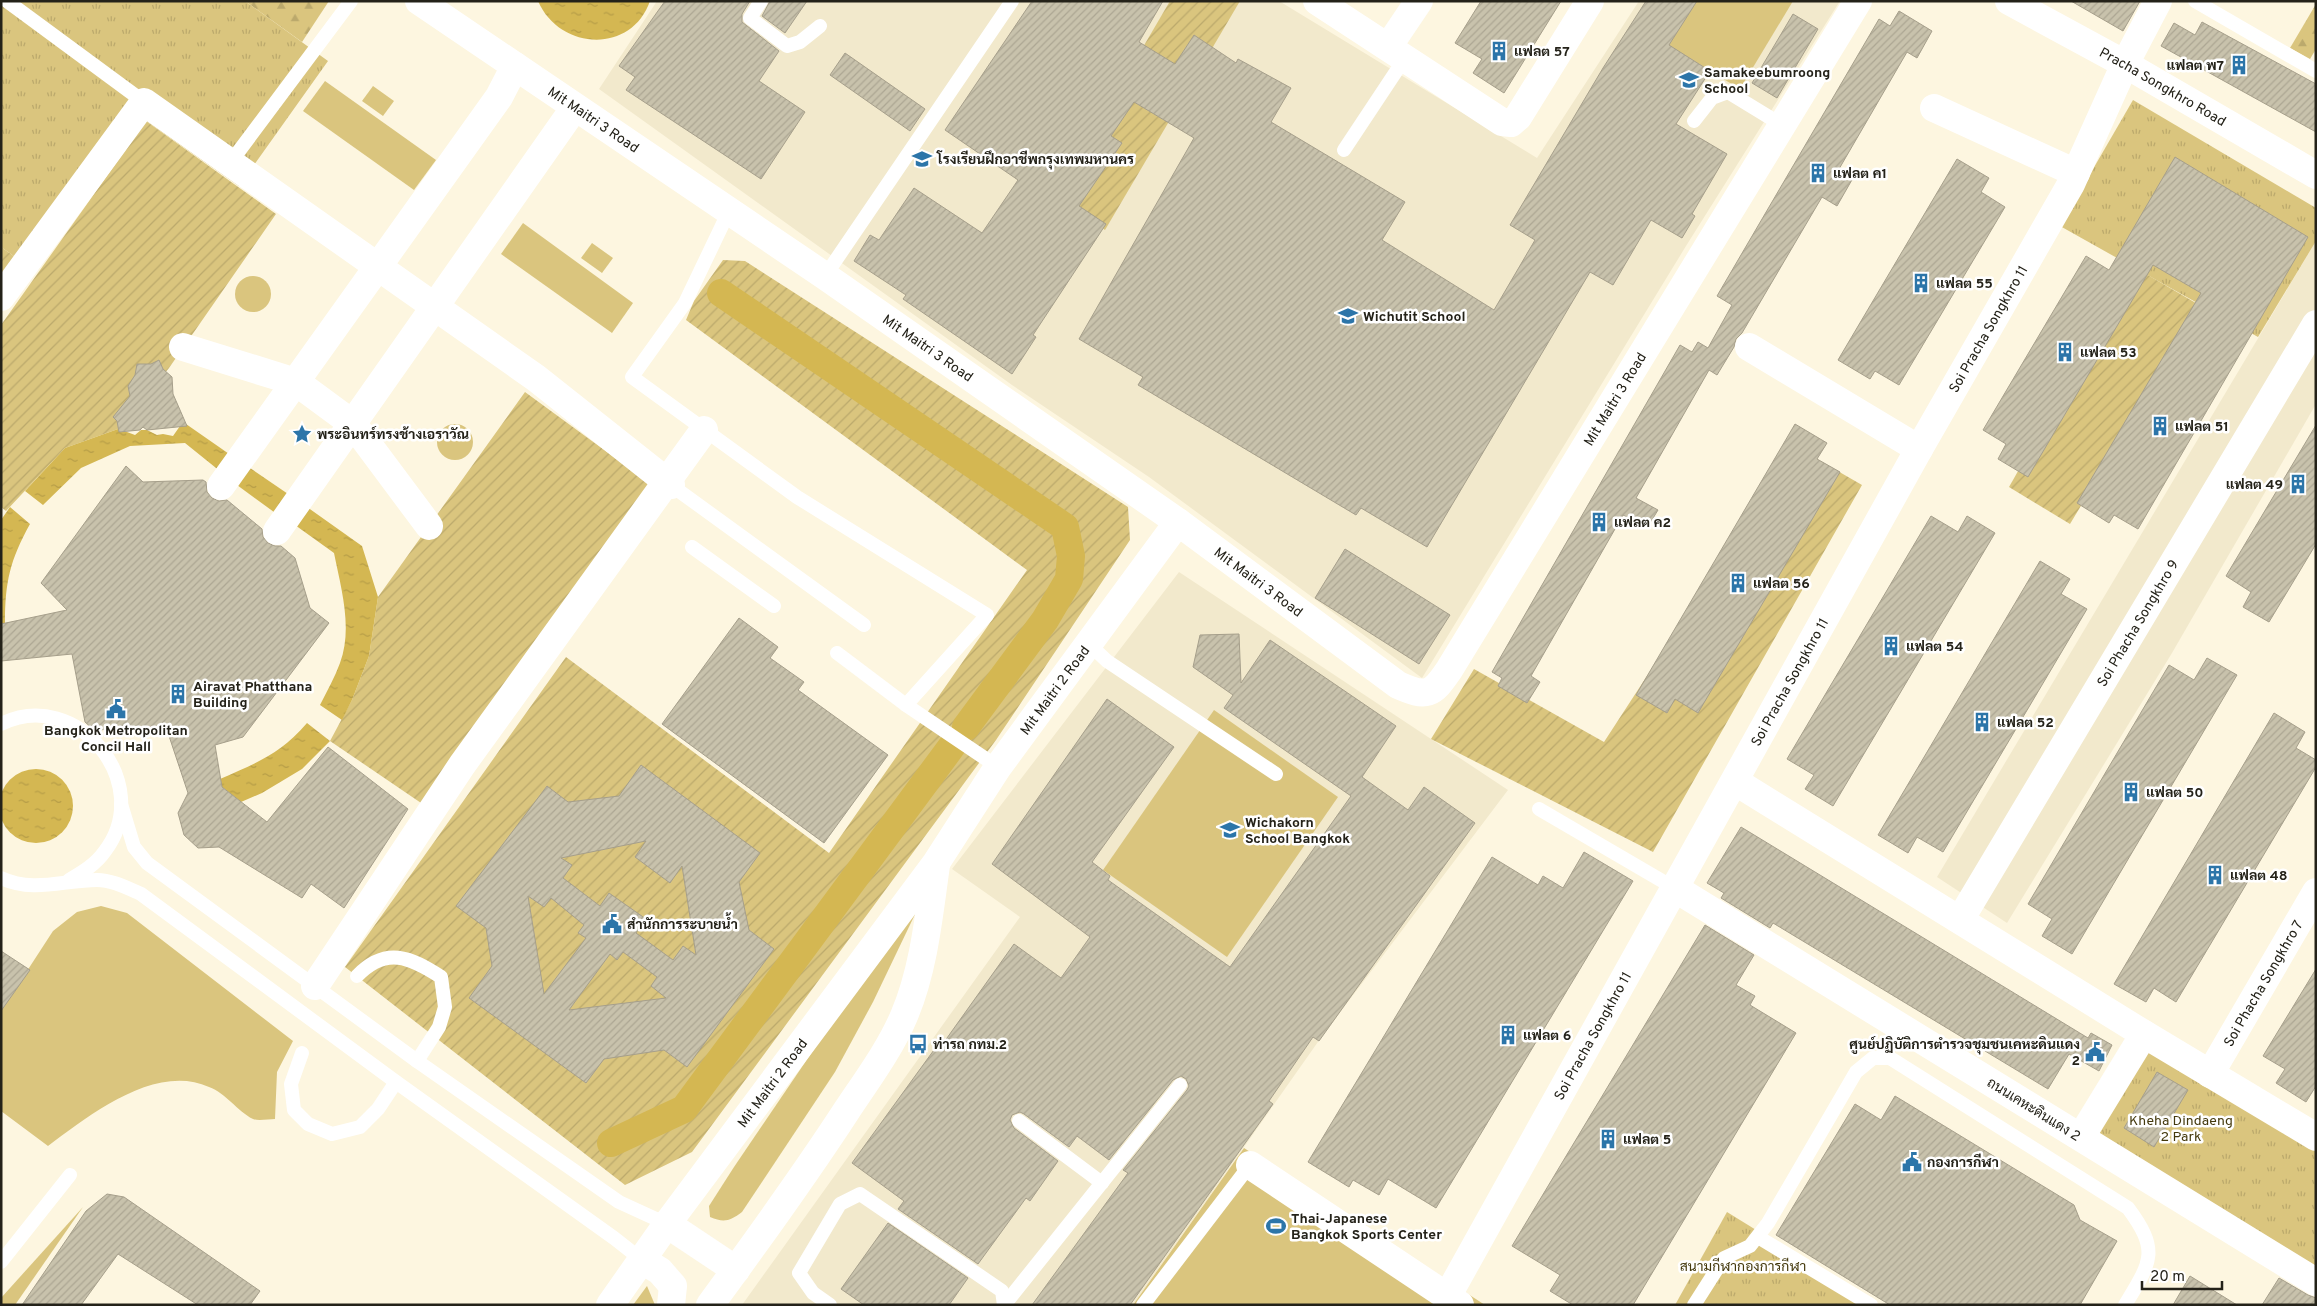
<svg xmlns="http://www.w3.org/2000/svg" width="2317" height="1306" font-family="Overpass,Sarabun,sans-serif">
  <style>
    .built { fill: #f2e9cc }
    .grass { fill: #dac57e }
    .forest { fill: url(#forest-firs) }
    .park { fill: url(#park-tufts) }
    .garden { fill: url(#garden-furrows) }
    .water { fill: url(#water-ripples) }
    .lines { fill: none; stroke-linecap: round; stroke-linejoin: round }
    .canal { stroke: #d4b752; stroke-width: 28 }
    .building { fill: url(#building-hatch); stroke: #a69f8b; fill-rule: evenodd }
    .lane { stroke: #fff; stroke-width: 14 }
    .street { stroke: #fff; stroke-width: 28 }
    .secondary { stroke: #fff; stroke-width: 28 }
    .labels { text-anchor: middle; stroke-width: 5; stroke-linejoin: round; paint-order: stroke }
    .poi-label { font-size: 14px; font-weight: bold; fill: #242219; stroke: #fff; text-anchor: start }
    .street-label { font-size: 14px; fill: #242219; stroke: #fff }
    .park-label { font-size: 14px; fill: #44390d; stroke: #fff }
  </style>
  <defs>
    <pattern id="forest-firs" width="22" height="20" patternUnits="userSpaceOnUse" patternTransform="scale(1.25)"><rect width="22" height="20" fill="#dac57e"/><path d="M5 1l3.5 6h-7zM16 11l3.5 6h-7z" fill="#bba96c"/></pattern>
    <pattern id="park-tufts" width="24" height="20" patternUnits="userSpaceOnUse" patternTransform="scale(1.25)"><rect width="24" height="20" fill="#dac57e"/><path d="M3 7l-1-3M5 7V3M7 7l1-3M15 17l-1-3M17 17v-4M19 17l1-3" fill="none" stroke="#bba96c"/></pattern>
    <pattern id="garden-furrows" width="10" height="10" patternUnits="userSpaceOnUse" patternTransform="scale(1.25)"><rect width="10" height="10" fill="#dac57e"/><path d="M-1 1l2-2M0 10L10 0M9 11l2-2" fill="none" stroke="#bba96c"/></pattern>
    <pattern id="water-ripples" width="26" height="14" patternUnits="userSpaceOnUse" patternTransform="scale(1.25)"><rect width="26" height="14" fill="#d4b752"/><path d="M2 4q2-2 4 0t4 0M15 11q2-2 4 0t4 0" fill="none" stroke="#b69d47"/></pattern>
    <pattern id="building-hatch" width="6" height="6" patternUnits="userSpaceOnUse" patternTransform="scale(1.25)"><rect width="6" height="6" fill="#c8c2ac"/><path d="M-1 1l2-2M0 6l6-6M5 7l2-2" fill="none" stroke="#aca693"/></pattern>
  </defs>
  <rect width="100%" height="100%" fill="#fdf6e0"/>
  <g class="built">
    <polygon points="657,1 1279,1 1537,158 1639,1 1840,1 1686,246 1422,678 1149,477 1012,385 599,89"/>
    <polygon points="2316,241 2316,404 2172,653 2007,923 1937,877"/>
    <polygon points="1179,572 1508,790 1320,1039 1133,1305 742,1305 1020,917 952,869"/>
  </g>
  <g class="grass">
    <polygon points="1693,1 1793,1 1740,89 1667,45"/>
    <polygon points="325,81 436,160 414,190 303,111"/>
    <polygon points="373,86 394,101 383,116 362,101"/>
    <polygon points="523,223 633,303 612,333 501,254"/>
    <polygon points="592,243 613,258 602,273 581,258"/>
    <circle cx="253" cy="294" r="18"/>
    <circle cx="455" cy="442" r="18"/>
    <polygon points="1214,710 1338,797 1227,957 1103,870"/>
    <path d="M101 906 127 913 293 1041 277 1072 275 1119C269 1119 258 1121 253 1119 237 1111 226 1093 209 1087 155 1063 90 1115 48 1146L1 1111V1011L53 931 77 912Z"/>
    <path d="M919 906 873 1002 835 1072 742 1212C730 1221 724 1223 710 1217L709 1206 734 1167 899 924Z"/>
    <polygon points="1244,1148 1485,1305 1133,1305"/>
    <polygon points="83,1207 15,1305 1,1305 1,1298"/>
    <polygon points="647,1286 655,1305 633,1305"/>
  </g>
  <g class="forest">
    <polygon points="245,1 329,1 302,42"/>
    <polygon points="2316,4 2316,49 2310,59 2290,48"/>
  </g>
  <g class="park">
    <polygon points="1,1 245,1 328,61 239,186 126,107 18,259 1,247"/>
    <polygon points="2133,100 2316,208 2316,241 2258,337 2060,226"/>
    <polygon points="2148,1047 2316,1149 2316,1270 2093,1136"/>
    <polygon points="1727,1212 1877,1305 1675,1305"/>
  </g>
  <g class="garden">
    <polygon points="1170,1 1240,1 1105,230 1056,196"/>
    <polygon points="146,121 276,214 169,368 118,429 65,448 6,511 1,507 1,325"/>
    <polygon points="1,247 18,259 1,281"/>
    <polygon points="723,260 745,261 1128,507 1130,540 996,740 692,1152 625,1185 345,967 566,657 829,853 1027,570 686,320 694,301"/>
    <polygon points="2134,267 2201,306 2070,524 2009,487"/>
    <polygon points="525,392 652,485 424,805 330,741 352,700 369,656 378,597"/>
    <polygon points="1796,447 1862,485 1653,852 1431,739 1474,669 1604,742"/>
  </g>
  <g class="water">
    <path d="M538 1H650C631 55 559 50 538 1Z"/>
    <polygon points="186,424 232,456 221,472 185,443 130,446 81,468 43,505 25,491 65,448 118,429 120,432 127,432 135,435 141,430 147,430 157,435 163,434 173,436 180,426"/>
    <polygon points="250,468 291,496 278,515 237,485"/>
    <path d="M10 507 30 524C10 560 5 582 5 623H1V520Z"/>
    <path d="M307 507 362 546 378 597 369 656 352 700 342 720 320 705C327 691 335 677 340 663 353 628 341 588 334 553L295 525Z"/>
    <path d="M307 723 330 741 302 769 262 793 241 802 222 787 220 779C258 762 279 755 307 723Z"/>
    <circle cx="36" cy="806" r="37"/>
  </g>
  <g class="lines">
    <g class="canal">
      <polyline points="721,293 1065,527 1071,556 1069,579 1045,620 966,727"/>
      <polyline points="611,1143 684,1109 952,746"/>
    </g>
  </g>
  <g class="building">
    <polygon points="665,1 750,1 742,14 742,22 779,51 759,81 805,112 761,179 626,90 635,77 619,66"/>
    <polygon points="770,1 807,1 785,33 762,16"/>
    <polygon points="1032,1 1163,1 1139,42 1175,64 1194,35 1236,63 1238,59 1291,88 1271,122 1405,202 1382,240 1494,310 1535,240 1510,225 1603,68 1646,1 1697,1 1669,45 1710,71 1676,124 1727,154 1692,214 1695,216 1682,238 1651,220 1613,285 1590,272 1427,547 1361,508 1356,515 1138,385 1143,377 1079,339 1194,138 1134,102 1111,136 1122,143 1079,206 1106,224 1033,335 1036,337 1012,374 903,299 906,295 854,261 870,235 879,240 914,188 982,233 1018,180 945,130"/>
    <polygon points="1481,1 1561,1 1504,93 1473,73 1482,59 1455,43"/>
    <polygon points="2071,1 2140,1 2123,31"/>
    <polygon points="1899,11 1932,31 1917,58 1907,52 1839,169 1853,178 1837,206 1822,197 1742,333 1736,339 1734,347 1717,375 1709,370 1636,498 1658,510 1647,528 1623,515 1531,676 1540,682 1527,703 1498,686 1502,678 1492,672 1680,345 1692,352 1698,342 1708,348 1732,305 1717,296 1879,19 1890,26"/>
    <polygon points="1793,14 1818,29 1777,98 1752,83"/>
    <polygon points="2202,22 2316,84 2316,132 2161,46 2174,23 2195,35"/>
    <polygon points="845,53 925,109 910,131 830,75"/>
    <polygon points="2175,157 2308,237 2138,529 2114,515 2109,523 2077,503 2201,293 2153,265 2028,477 1998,459 2006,444 1983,430 2086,256 2109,270"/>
    <polygon points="1957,159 1989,178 1981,192 2005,207 1899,385 1875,371 1870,379 1838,360"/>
    <polygon points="159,360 163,369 172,377 173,394 187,426 147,430 143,427 140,430 119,432 117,421 113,417 130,396 128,386 135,375 137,364 151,364"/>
    <polygon points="1795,424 1827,443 1817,459 1840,472 1698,713 1675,699 1667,713 1636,695"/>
    <polygon points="2316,425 2316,544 2269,622 2243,607 2251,592 2226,576"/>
    <polygon points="126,466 143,482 203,480 206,482 207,492 212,498 219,501 227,500 262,529 263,537 268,543 275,546 281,546 295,558 310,608 329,623 243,737 215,745 222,787 267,822 328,747 408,809 344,908 311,884 302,898 219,847 198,848 184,835 178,813 188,793 166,727 94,730 85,722 72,654 1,661 1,624 67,610 41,583"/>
    <polygon points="1931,516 1958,532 1967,516 1995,533 1833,806 1805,789 1814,775 1787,759"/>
    <polygon points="1345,549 1450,615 1419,664 1315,598"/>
    <polygon points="2040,561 2070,579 2061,594 2087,609 1943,852 1917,837 1908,853 1878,835"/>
    <polygon points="739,618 778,647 770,658 804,682 798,690 888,755 824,843 662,724"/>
    <polygon points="1239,634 1241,683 1270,640 1396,726 1362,777 1408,810 1424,787 1475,823 1319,1041 1313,1037 1269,1101 1273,1104 1130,1305 1032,1305 1128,1173 1123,1170 1187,1090 1189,1086 1186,1079 1181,1076 1173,1080 1109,1160 1077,1136 1069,1147 1024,1114 1020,1112 1012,1115 1010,1120 1014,1128 1058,1161 1030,1201 1026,1198 978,1264 898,1209 904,1201 852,1163 939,1043 942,1045 1014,944 1061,978 1090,937 992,864 1107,699 1174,747 1092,862 1110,876 1108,880 1230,967 1351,796 1224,708 1233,695 1193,667 1200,635"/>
    <polygon points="2207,658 2237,675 2072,954 2042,936 2052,919 2028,904 2169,665 2194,680"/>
    <polygon points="2274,713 2305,732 2296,748 2316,760 2316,767 2176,1002 2154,988 2146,1002 2114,984"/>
    <path d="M641 765 760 853 739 882 749 930 774 949 687 1067 664 1050 604 1059 586 1083 469 998 492 966 486 928 456 906 547 786 568 802 619 796ZM646 841 635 857 670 883 682 866 696 955 683 946 673 960 636 933 646 919 609 893 600 906 563 878 572 865 561 858ZM528 896 544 907 551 898 584 925 578 933 586 938 544 994ZM623 952 657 977 651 986 666 998 569 1010 610 954 617 960Z"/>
    <polygon points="1741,827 2088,1038 2091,1033 2112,1045 2099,1071 2069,1054 2048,1089 1773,923 1770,928 1721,898 1724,893 1707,883"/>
    <polygon points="1584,852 1633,881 1436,1208 1388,1179 1379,1195 1353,1180 1349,1187 1308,1162 1492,857 1538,885 1543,876 1563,888"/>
    <polygon points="1705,925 1754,955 1736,985 1755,996 1750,1005 1796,1033 1633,1305 1573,1305 1550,1291 1560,1275 1512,1246"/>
    <polygon points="1,951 30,970 1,1011"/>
    <polygon points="2316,969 2316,1086 2306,1102 2276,1083 2285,1069 2263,1056"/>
    <polygon points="2157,1072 2188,1090 2154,1147 2124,1128"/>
    <polygon points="1895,1096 2074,1205 2080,1220 2117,1241 2080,1305 1890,1305 1776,1235 1855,1104 1881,1120"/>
    <polygon points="107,1194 124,1197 260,1291 250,1305 198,1305 118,1254 81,1305 22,1305 86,1211"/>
    <polygon points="888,1223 968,1278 949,1305 864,1305 841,1289"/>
    <polygon points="2190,1276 2237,1305 2173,1305"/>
    <polygon points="2279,1278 2308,1295 2316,1298 2316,1305 2262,1305"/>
  </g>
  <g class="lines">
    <g class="lane">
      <polyline points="7,1 144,102"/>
      <polyline points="761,1 750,18 787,46 800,42 820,26"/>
      <polyline points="2195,1 2316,71"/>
      <polyline points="1694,121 1712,98 1728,92 1782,125"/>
      <polyline points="1344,150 1405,58"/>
      <polyline points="230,163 351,1"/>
      <polyline points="729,211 685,303 632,377 797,497 987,615 906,705"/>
      <polyline points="825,276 1012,1"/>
      <polyline points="668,483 864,625"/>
      <polyline points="692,547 774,606"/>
      <polyline points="1090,645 1107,661 1276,774"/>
      <polyline points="837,653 906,705 998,767"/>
      <path d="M1 724C77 686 156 784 105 851 96 864 83 872 69 880"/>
      <polyline points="121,804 134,847 147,863 417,1061 619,1202 667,1224"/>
      <polyline points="1539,809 1676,889"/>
      <path d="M1 878C33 893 64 880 97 880 112 880 127 888 141 894L396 1082 614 1238 642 1260"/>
      <path d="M357 976C386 946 410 957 441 977L445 1007 439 1027 417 1061"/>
      <polyline points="302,1053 291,1084 294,1110 308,1124 332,1134 360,1127 378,1109 396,1082"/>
      <polyline points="1019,1121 1102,1183"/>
      <polyline points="1758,1237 1871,1305"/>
      <polyline points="1,1262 70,1175"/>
      <polyline points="1005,1304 1180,1085"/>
      <polyline points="830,1305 813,1293 799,1273 840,1204 860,1194 1002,1291 1004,1305"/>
      <polyline points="1143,1305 1250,1165"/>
      <path d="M1694 1305 1724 1258 1750 1246 1768 1223 1856 1072 1873 1058H1890L2128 1208C2160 1251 2151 1262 2125 1305"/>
    </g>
    <g class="street">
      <path id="s1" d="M419 1 825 276 1178 522 1398 685C1427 698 1432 695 1449 670L1858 1"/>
      <polyline points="1317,1 1502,122 1511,123 1518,117 1590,1"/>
      <polyline points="1388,47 1419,1"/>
      <polyline points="1934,108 2076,173"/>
      <polyline points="1,297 144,102 536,378 671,485"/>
      <polyline points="183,347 296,382 353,424 429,526"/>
      <polyline points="1749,347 1919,449"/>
      <polyline points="221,486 499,97 515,66"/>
      <polyline points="277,531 575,107"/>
      <polyline points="1736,782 2144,1034 2316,1137"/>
      <polyline points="1676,889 2316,1282"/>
      <path id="s2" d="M1960 920 2316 324"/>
      <polyline points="315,986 462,765 704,430"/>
      <path id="s3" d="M2210 1074 2316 892"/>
      <polyline points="2081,1137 2144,1034"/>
      <polyline points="1250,1165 1460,1305"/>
      <polyline points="667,1224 736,1270"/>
      <polyline points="642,1260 660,1271 673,1286 671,1305"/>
      <path id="s4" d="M1447 1297 1919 449 2071 184 2125 64 2158 1"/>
      <path id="s5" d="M610 1305 667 1224 936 863 998 767 1178 522"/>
      <path d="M710 1305C757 1241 804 1176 847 1110 867 1080 890 1049 904 1016 924 969 929 915 936 865"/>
    </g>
    <path class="secondary" id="s6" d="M2009 1 2125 64 2316 175"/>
  </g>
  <defs>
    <symbol id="building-bare" viewBox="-9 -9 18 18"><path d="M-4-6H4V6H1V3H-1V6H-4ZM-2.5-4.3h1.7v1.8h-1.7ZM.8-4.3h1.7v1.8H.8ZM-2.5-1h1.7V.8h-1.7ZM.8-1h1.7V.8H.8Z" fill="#2c75a9" stroke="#fff" stroke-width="2.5" paint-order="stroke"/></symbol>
    <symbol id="school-bare" viewBox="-9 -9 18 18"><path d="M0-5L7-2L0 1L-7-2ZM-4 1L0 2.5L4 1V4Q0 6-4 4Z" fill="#2c75a9" stroke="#fff" stroke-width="2.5" paint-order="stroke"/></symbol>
    <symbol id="sight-bare" viewBox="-9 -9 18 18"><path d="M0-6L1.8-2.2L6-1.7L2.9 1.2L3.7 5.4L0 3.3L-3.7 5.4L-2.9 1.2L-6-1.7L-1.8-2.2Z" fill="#2c75a9" stroke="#fff" stroke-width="2.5" paint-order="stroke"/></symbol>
    <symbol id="civic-bare" viewBox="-9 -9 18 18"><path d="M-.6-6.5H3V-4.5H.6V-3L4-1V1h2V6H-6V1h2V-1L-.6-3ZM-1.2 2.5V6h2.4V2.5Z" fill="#2c75a9" stroke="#fff" stroke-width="2.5" paint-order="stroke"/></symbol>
    <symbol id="bus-bare" viewBox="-9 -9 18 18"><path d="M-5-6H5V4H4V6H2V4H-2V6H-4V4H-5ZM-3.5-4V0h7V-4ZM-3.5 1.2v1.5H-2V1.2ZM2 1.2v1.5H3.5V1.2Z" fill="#2c75a9" stroke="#fff" stroke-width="2.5" paint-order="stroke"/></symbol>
    <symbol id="stadium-bare" viewBox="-9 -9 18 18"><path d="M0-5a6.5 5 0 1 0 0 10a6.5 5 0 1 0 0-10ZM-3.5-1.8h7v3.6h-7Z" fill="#2c75a9" stroke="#fff" stroke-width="2.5" paint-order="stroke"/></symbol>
  </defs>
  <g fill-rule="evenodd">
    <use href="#building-bare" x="1485" y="37" width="28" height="28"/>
    <use href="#building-bare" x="2225" y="51" width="28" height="28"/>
    <use href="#school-bare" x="1675" y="66" width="28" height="28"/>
    <use href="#school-bare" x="908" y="145" width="28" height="28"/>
    <use href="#building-bare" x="1804" y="159" width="28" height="28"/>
    <use href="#building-bare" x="1907" y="269" width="28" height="28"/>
    <use href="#school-bare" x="1334" y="302" width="28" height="28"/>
    <use href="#building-bare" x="2051" y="338" width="28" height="28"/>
    <use href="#building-bare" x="2146" y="412" width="28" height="28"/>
    <use href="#sight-bare" x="288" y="420" width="28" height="28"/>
    <use href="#building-bare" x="2284" y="470" width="28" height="28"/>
    <use href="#building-bare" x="1585" y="508" width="28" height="28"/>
    <use href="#building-bare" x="1724" y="569" width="28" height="28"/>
    <use href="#building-bare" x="1877" y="632" width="28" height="28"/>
    <use href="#building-bare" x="164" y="680" width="28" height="28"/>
    <use href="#civic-bare" x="102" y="695" width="28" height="28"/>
    <use href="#building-bare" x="1968" y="708" width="28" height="28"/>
    <use href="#building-bare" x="2117" y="778" width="28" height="28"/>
    <use href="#school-bare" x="1216" y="816" width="28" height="28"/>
    <use href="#building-bare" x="2201" y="861" width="28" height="28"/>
    <use href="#civic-bare" x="598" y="910" width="28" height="28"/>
    <use href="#building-bare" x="1494" y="1021" width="28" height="28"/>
    <use href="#bus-bare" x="904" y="1030" width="28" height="28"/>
    <use href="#civic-bare" x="2081" y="1038" width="28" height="28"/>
    <use href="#building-bare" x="1594" y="1125" width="28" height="28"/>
    <use href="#civic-bare" x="1898" y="1148" width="28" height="28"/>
    <use href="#stadium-bare" x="1262" y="1212" width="28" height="28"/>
  </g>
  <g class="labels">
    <g class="poi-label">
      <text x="1514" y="56">แฟลต 57</text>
      <text x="2224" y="70" text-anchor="end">แฟลต พ7</text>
      <text x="1704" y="77">Samakeebumroong<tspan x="1704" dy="16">School</tspan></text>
      <text x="937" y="164">โรงเรียนฝึกอาชีพกรุงเทพมหานคร</text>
      <text x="1833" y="178">แฟลต ค1</text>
      <text x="1936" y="288">แฟลต 55</text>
      <text x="1363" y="321">Wichutit School</text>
      <text x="2080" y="357">แฟลต 53</text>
      <text x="2175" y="431">แฟลต 51</text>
      <text x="317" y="439">พระอินทร์ทรงช้างเอราวัณ</text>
      <text x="2283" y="489" text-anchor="end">แฟลต 49</text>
      <text x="1614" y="527">แฟลต ค2</text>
      <text x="1753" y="588">แฟลต 56</text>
      <text x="1906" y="651">แฟลต 54</text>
      <text x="193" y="691">Airavat Phatthana<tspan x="193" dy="16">Building</tspan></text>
      <text x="1997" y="727">แฟลต 52</text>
      <text x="116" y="735" text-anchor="middle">Bangkok Metropolitan<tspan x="116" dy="16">Concil Hall</tspan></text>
      <text x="2146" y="797">แฟลต 50</text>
      <text x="1245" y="827">Wichakorn<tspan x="1245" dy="16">School Bangkok</tspan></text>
      <text x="2230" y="880">แฟลต 48</text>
      <text x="627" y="929">สำนักการระบายน้ำ</text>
      <text x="1523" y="1040">แฟลต 6</text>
      <text x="933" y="1049">ท่ารถ กทม.2</text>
      <text x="2080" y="1049" text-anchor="end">ศูนย์ปฏิบัติการตำรวจชุมชนเคหะดินแดง<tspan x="2080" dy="16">2</tspan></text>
      <text x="1623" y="1144">แฟลต 5</text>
      <text x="1927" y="1167">กองการกีฬา</text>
      <text x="1291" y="1223">Thai-Japanese<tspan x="1291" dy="16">Bangkok Sports Center</tspan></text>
    </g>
    <g class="street-label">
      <text dy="5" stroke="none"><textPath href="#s6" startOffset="176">Pracha Songkhro Road</textPath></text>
      <text dy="5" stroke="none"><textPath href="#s1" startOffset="211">Mit Maitri 3 Road</textPath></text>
      <text dy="5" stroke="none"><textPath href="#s4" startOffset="1109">Soi Pracha Songkhro 11</textPath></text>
      <text dy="5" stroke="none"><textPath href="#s1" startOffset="616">Mit Maitri 3 Road</textPath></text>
      <text dy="5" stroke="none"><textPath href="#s1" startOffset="1574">Mit Maitri 3 Road</textPath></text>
      <text dy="5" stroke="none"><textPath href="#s1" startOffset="1021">Mit Maitri 3 Road</textPath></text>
      <text dy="5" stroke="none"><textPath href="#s2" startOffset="346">Soi Phacha Songkhro 9</textPath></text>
      <text dy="5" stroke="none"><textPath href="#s4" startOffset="704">Soi Pracha Songkhro 11</textPath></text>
      <text dy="5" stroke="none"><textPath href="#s5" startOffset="759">Mit Maitri 2 Road</textPath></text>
      <text dy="5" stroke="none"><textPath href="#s3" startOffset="105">Soi Phacha Songkhro 7</textPath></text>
      <text dy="5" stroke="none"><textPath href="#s4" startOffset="299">Soi Pracha Songkhro 11</textPath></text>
      <text dy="5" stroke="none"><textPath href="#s5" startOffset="275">Mit Maitri 2 Road</textPath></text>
      <text transform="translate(2034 1109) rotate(32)" y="5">ถนนเคหะดินแดง 2</text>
    </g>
    <g class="park-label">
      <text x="2181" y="1125">Kheha Dindaeng<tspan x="2181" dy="16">2 Park</tspan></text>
      <text x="1743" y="1271">สนามกีฬากองการกีฬา</text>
    </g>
  </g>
  <rect width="2317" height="1306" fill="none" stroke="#242219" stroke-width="5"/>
  <path d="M2142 1281v8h80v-8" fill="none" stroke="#242219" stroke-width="2.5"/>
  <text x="2150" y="1281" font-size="15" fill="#242219" stroke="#ffffff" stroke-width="4" paint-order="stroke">20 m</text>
</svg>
